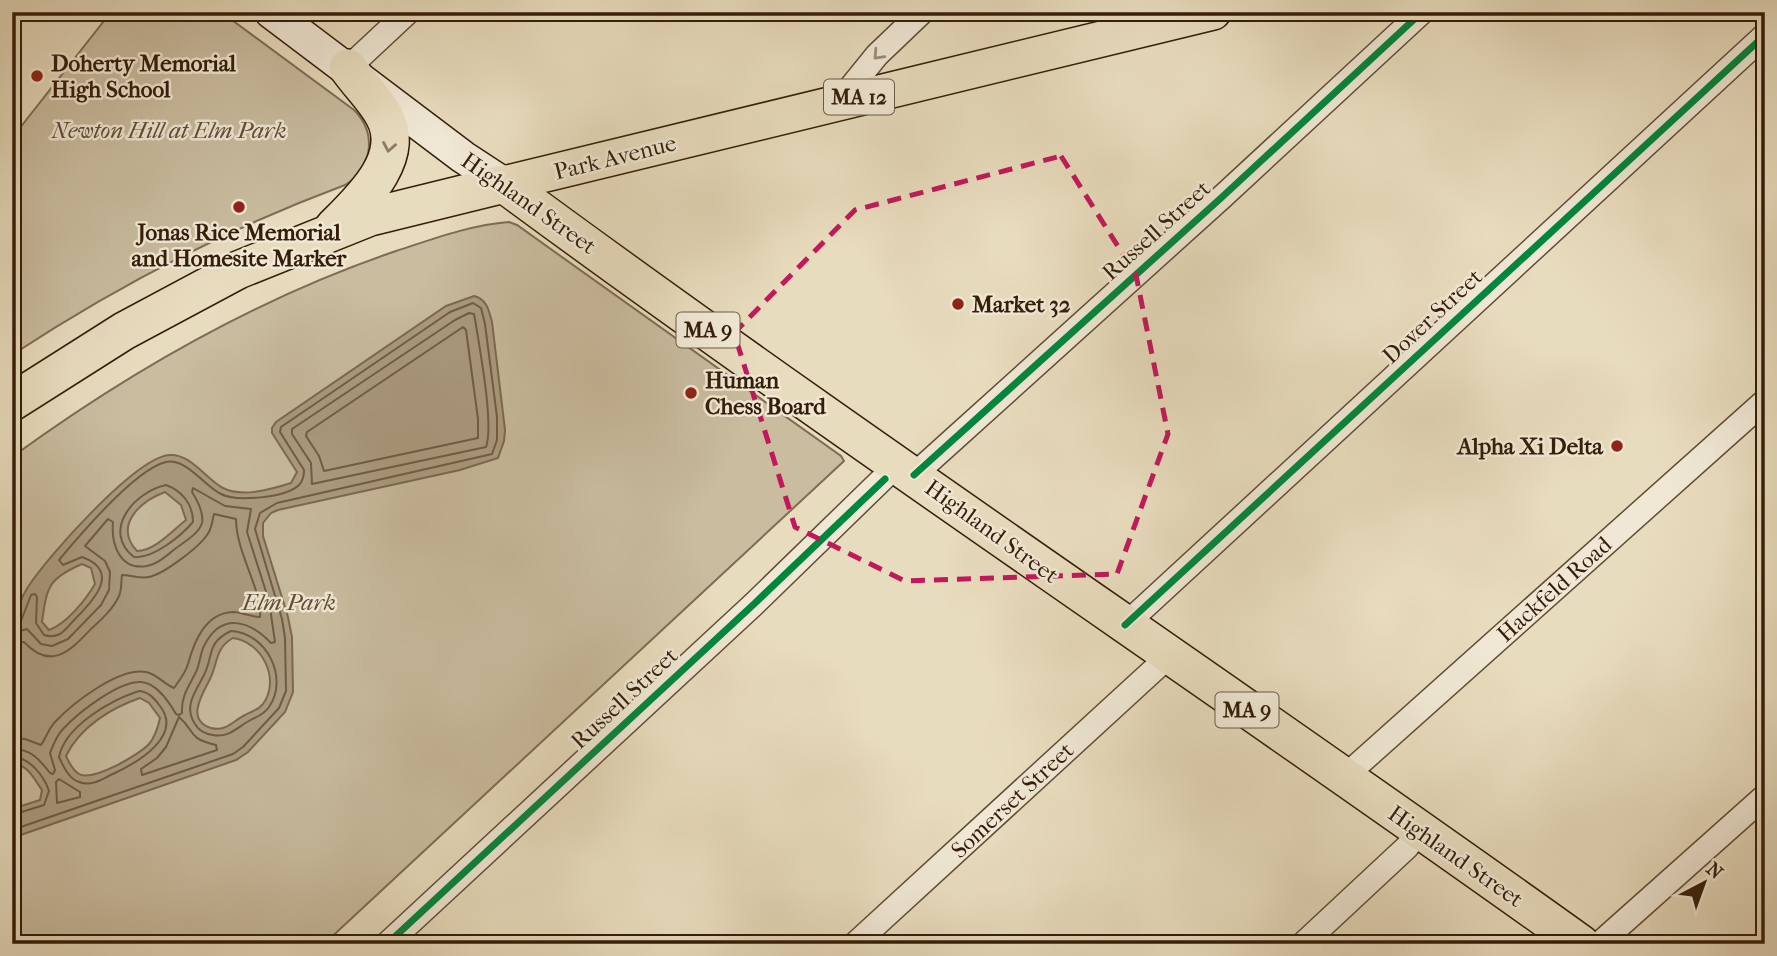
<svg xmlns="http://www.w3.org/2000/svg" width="1777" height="956" font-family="'IM FELL French Canon',serif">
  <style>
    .green { fill: #c9bc9f; stroke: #7e6c54; stroke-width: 2 }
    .water { fill: #ab9b80; stroke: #7b6950; stroke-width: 2; fill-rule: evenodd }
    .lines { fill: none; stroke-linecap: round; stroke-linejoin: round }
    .shore { stroke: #705c44; stroke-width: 2 }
    .minor-casing { stroke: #614d36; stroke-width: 26 }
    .secondary-casing { stroke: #341d09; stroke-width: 35 }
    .primary-casing { stroke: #341d09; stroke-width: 38 }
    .trunk-casing { stroke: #341d09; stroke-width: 40 }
    .minor { stroke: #f0e8d5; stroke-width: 23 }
    .secondary { stroke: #f0e8d5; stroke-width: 32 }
    .primary { stroke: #e8dcbe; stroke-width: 35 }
    .trunk { stroke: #e8dcbe; stroke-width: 37 }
    .cycleway-casing { stroke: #f0e8d5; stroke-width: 11 }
    .cycleway { stroke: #00873e; stroke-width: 7 }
    .oneway { stroke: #9b8d79 }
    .oneway2 { stroke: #8e7c64 }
    .marked { fill: none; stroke: #c2185b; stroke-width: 5; stroke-dasharray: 14 9; stroke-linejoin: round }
    .poi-dot { fill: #8f2418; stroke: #f0e8d5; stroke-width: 2.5 }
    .labels { text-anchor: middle; stroke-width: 5; stroke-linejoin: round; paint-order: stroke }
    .shield { fill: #f0e8d5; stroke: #6c5a46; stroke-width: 2 }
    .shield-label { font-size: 21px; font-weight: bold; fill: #341d09 }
    .poi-label { font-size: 23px; font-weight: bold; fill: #341d09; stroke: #f0e8d5; text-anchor: start }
    .park-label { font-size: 23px; font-style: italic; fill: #614d36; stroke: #f0e8d5 }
    .street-label { font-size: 23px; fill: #341d09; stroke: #f0e8d5 }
  </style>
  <rect width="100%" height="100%" fill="#e8dcbe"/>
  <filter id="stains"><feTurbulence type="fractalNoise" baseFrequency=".00286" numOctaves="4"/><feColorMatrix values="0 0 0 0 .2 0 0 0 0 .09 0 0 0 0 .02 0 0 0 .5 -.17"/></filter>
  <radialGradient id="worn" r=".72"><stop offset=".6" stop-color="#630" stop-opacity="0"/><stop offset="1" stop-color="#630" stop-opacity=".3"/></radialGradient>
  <g class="green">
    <path d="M111 12H221L354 110C377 133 373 168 345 185 227 229 117 286 12 355V138Z"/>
    <path d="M509 222 517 225 841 456 844 461 324 944H12V457C130 371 258 298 396 251 433 239 470 225 509 222Z"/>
  </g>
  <path class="water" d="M474 296C487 299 489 311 492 322L505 430 504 441 498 458 460 470 278 510 271 513 263 523V536L288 617 292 637 293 692 285 712 248 752 236 760 12 838V809L40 800 42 790C34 779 27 763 12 764 12 733 12 701 12 669 12 655 10 640 13 626 16 612 20 599 28 587 47 557 137 456 170 455 191 454 206 479 223 488 242 498 272 489 291 483L297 472 272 433V428L276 422 446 306ZM165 492 181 505 186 520C173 530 155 551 137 551 113 525 141 501 165 492ZM82 564 91 568 95 584C85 601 66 624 49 630L42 622C47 588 47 579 82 564ZM233 638C262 642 281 679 263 704 257 711 252 711 245 715 233 721 226 732 211 728 185 720 203 693 210 679 218 663 215 648 233 638ZM140 698 149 703 160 718C158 727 155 737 149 744 139 755 92 782 79 774 72 770 69 762 66 756 80 727 111 708 140 698Z"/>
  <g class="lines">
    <g class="shore">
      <path d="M469 313 474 314 476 325C480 351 494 425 486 447L312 484 311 463 292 434V429L455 320Z"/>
      <polygon points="463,327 466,330 478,419 478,438 324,471 319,456 306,436 307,432"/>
      <path d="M166 485C182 491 193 504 193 522 181 536 153 559 134 557 101 531 134 492 166 485Z"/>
      <path d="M12 624 21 621 31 595 35 594 37 597 36 623 44 635C50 637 54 637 60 634 66 630 71 623 76 618 94 600 121 571 82 557L63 565 59 560C79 536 136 469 166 462 187 458 204 486 221 494 236 502 286 498 299 485 303 481 304 476 304 470L280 432 281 427 450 312 473 303 481 308 485 324 497 417V440L492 454 277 503 260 513 255 529 282 619 285 638 286 691 279 708 243 747 233 754 12 830"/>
      <path d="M231 631C267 633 289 678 269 707 263 716 255 717 247 722 236 729 227 738 213 735 205 734 199 731 195 724 183 706 196 691 204 675 214 655 206 643 231 631Z"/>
      <path d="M12 633 27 629 41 644 52 646 68 639 101 605 109 590 110 572 105 561 85 546 108 519 113 522C111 543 119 571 147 566 159 564 169 553 179 546 187 540 199 533 202 523 204 513 197 500 192 492L193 488 225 506 251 509 247 532 269 601 275 642 271 643C249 620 221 612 204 646 200 654 200 664 196 672 189 686 181 696 182 713L179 715 176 714C169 702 157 683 141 682 118 681 78 713 63 729 57 735 53 745 50 753L55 770 53 774 50 773C40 760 30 748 12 749"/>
      <path d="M12 643 24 642C51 671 70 651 91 629 102 619 113 609 119 596 122 589 121 581 122 575 131 575 140 579 149 577 164 574 199 547 207 535 212 529 212 521 214 514L236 519C236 553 262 589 260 617 251 617 242 612 233 612 205 613 194 642 188 664 186 672 179 681 174 688 165 685 157 674 146 672 119 667 73 703 55 722 49 728 46 738 41 745L25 739 12 738"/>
      <path d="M139 691C149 692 154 698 160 706 183 736 138 762 115 773 103 778 93 787 79 782 69 779 63 766 59 757 65 726 111 700 139 691Z"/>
      <path d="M179 717C196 731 186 738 216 745L217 750 142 775 141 769 157 758 166 747Z"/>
      <path d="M12 758C29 756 44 776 49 791L44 805 12 815"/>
      <polygon points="59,779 80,792 80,797 57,803 56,782"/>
    </g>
    <defs>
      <g id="minor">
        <polyline points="348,68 408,12"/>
        <polyline points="839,102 877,55 922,12"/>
        <polyline points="914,475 1221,198 1422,12"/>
        <polyline points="1125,625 1765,35"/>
        <polyline points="1343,778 1765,401"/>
        <polyline points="387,944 754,604 898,464"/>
        <polyline points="855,944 1169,656"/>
        <polyline points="1303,944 1407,847 1421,829"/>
        <polyline points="1599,944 1765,796"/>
      </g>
      <polyline id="secondary" points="271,12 463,157 504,184"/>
      <polyline id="primary" points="504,184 1213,12"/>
      <g id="trunk">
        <path d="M334 227C361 200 407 158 384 116 375 99 359 84 348 68"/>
        <path d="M12 402 124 331 238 270 370 217 504 184C858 445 1224 688 1581 944"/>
      </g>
    </defs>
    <use href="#minor" class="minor-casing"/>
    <use href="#secondary" class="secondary-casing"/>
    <use href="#primary" class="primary-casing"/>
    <use href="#trunk" class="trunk-casing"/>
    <use href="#minor" class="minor"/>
    <use href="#secondary" class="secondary"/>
    <use href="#primary" class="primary"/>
    <use href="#trunk" class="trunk"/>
    <defs>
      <g id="cycleway">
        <polyline points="914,475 1221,198 1422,12"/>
        <polyline points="1125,625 1765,35"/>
        <polyline points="387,944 754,604 885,479"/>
      </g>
    </defs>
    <use href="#cycleway" class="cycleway-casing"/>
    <use href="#cycleway" class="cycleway"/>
  </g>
  <defs><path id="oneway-chevron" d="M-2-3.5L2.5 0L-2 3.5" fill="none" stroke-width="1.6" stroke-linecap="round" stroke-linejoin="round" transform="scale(1.75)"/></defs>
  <use class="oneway" href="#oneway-chevron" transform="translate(878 55) rotate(133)"/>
  <use class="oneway2" href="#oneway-chevron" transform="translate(389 147) rotate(100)"/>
  <path class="marked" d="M1061 156 1136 275 1168 434 1117 574 905 581 795 527 734 333 855 210Z"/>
  <g class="poi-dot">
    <circle cx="37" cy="76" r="7"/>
    <circle cx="239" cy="207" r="7"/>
    <circle cx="958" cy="304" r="7"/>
    <circle cx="691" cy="393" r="7"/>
    <circle cx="1617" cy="446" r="7"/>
  </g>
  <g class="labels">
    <g class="shield">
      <rect x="824" y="79.5" width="70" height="35" rx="5"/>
      <rect x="676.5" y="312.5" width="63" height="35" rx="5"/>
      <rect x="1215.5" y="692.5" width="63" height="35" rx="5"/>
    </g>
    <g class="shield-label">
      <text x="859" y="104">MA 12</text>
      <text x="708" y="337">MA 9</text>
      <text x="1247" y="717">MA 9</text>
    </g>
    <g class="poi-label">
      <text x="51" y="71">Doherty Memorial<tspan x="51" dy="26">High School</tspan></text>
      <text x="239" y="240" text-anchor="middle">Jonas Rice Memorial<tspan x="239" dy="26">and Homesite Marker</tspan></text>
      <text x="972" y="312">Market 32</text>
      <text x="705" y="388">Human<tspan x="705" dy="26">Chess Board</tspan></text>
      <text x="1603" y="454" text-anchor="end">Alpha Xi Delta</text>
    </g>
    <g class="park-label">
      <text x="169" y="138">Newton Hill at Elm Park</text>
      <text x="289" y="610">Elm Park</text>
    </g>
    <g class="street-label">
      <text transform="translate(615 157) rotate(-14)" y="8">Park Avenue</text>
      <text transform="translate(529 203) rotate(35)" y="8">Highland Street</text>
      <text transform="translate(1156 230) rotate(-42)" y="8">Russell Street</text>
      <text transform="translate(1432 316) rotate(-43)" y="8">Dover Street</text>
      <text transform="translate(992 531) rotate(36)" y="8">Highland Street</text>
      <text transform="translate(1554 589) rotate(-42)" y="8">Hackfeld Road</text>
      <text transform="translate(624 698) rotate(-43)" y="8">Russell Street</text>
      <text transform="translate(1012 800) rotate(-43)" y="8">Somerset Street</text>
      <text transform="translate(1456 856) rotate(35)" y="8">Highland Street</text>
    </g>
  </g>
  <rect width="1777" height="956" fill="none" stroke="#e8dcbe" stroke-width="42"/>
  <rect x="14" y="14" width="1749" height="928" fill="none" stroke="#341d09" stroke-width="3.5"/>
  <rect x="21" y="21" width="1735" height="914" fill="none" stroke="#341d09" stroke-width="2"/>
  <g transform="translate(1704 883) rotate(41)" stroke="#f0e8d5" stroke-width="5" paint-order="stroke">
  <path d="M0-5L12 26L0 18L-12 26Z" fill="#341d09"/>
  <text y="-10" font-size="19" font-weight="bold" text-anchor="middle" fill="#341d09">N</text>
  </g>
  <rect width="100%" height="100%" filter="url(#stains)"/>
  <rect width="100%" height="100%" fill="url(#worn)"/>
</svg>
